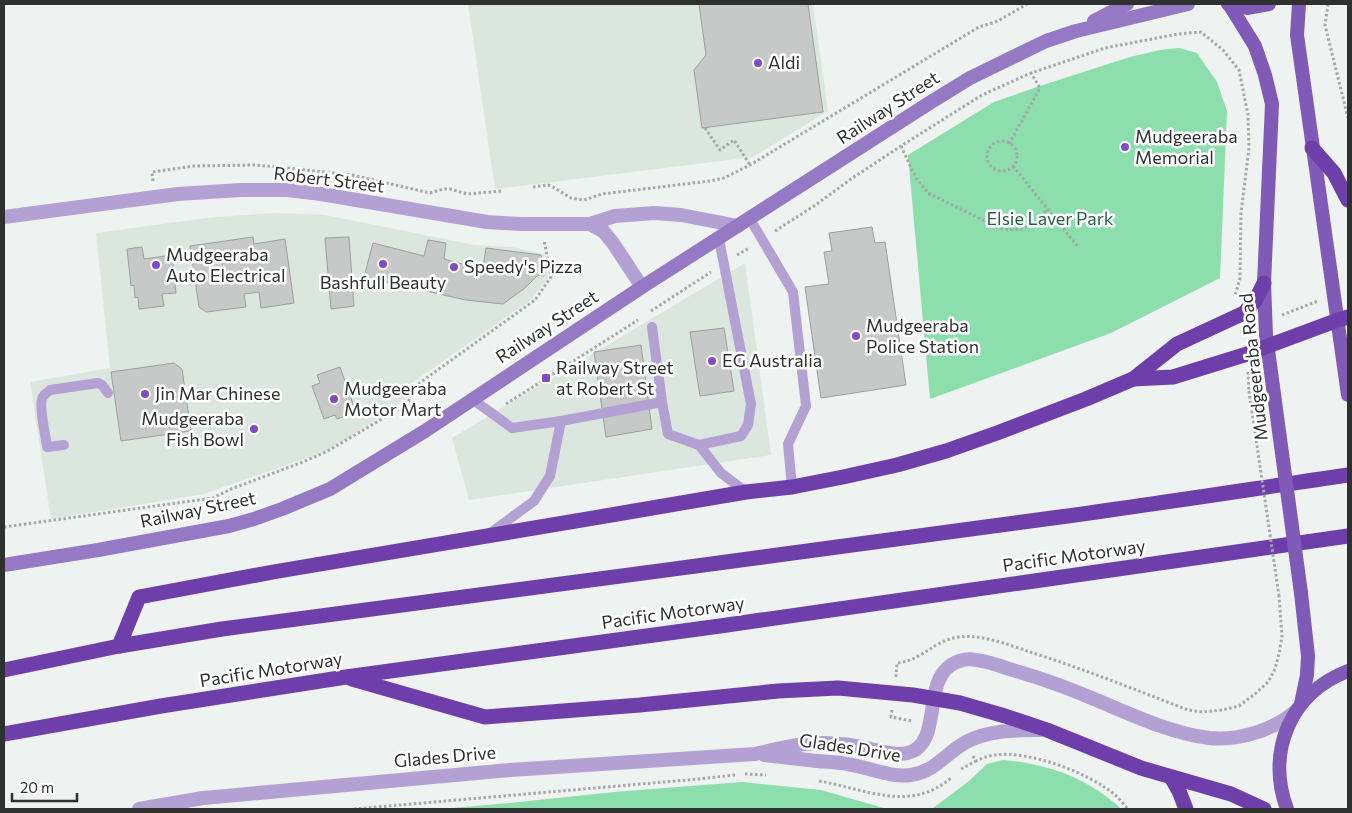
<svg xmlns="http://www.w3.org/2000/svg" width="1352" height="813" font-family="Commissioner,sans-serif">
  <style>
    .built { fill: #dbe6df }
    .green { fill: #8ddead }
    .building { fill: #c6c9c7; stroke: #9c9f9d }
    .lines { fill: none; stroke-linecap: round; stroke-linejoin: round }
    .path { stroke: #a5a8a7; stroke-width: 3; stroke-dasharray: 2.5 2.5; stroke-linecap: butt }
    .service { stroke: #b3a1d4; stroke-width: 10 }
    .minor { stroke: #b3a1d4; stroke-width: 14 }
    .secondary { stroke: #9579c4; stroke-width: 14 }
    .primary { stroke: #805ab7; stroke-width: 14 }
    .motorway { stroke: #6e3eab; stroke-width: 15 }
    .path-bridge { stroke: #a5a8a7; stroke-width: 3; stroke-dasharray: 2.5 2.5; stroke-linecap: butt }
    .primary-bridge { stroke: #805ab7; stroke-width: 14 }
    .poi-dot { fill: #804bc3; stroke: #fff; stroke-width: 2 }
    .labels { text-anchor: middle; stroke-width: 5; stroke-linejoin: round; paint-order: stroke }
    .poi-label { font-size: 18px; fill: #2f3130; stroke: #fff; text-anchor: start }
    .street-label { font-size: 18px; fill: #2f3130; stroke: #fff }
    .park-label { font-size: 18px; fill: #276242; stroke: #fff }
  </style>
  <rect width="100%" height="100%" fill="#eef2f0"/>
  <g class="built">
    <polygon points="468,4 813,4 828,111 753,157 495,189"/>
    <polygon points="278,213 325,215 474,245 511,247 545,254 548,278 532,299 412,383 405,400 350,437 324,452 204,494 51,519 30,382 110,368 96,233 215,217"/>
    <polygon points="745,263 771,455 469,500 452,438"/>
  </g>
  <g class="green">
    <polygon points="1179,48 1197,53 1217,82 1227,111 1220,278 1111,333 930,399 908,155 994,102 1043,85 1130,57 1160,50"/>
    <path d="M1003 760C1040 763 1073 773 1103 794 1109 799 1116 803 1121 809H913L933 808 969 781 987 764Z"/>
    <polygon points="742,782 821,790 887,809 440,809 510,803 614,792"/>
  </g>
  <g class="building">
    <polygon points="699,4 808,4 823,112 702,128 694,70 706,55"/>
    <polygon points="872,227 875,243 885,242 906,385 821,398 805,287 829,284 824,252 832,251 829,233"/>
    <polygon points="253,237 254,244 285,239 294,303 261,308 259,292 244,294 246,307 206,312 199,307 190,246"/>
    <polygon points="349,237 354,306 331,309 325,238"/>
    <polygon points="428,240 446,243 444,259 466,265 483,267 486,248 541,255 544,276 538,275 525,288 503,304 466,300 364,277 373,243 424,256"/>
    <polygon points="142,247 144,259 172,255 176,293 162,294 164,306 139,309 138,297 135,298 134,285 131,286 127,249"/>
    <polygon points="724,328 734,391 700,396 690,332"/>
    <polygon points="641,345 652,429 606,437 594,352"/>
    <polygon points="174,363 182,369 191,431 121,441 111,372"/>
    <polygon points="340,367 356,412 337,419 335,415 324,419 312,386 320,383 317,375"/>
  </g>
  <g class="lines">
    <g class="path">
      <polyline points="1328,4 1325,25 1348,118"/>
      <polyline points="705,128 720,150 734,140 750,165"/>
      <circle cx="1002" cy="156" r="15"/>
      <polyline points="1009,144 1040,88 1031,73"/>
      <path d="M901 146 916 178 928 193 999 228C1022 233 1033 227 1047 209"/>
      <polyline points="1013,166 1079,248"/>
      <polyline points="153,181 152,172 194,166 254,165 278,167 352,175 430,193 443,189 450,189 467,194 502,191"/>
      <polyline points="533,187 548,185 553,187 571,198 584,200 602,194 710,181 724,178 750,165 979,27 998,21 1027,4"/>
      <polyline points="775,231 814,206 851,179 901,146 982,95 1031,73 1105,48 1178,34 1201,32 1223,50 1239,70 1248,115 1249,148 1241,213 1240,278 1235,296"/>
      <polyline points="737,255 749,248"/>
      <polyline points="651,311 711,272"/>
      <polyline points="1282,315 1318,301"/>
      <polyline points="1248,372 1249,391"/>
      <polyline points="506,404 638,320"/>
      <path d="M4 527 213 498 231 489 303 462 326 452 404 406C410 401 410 397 413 391 416 386 421 382 425 379L535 300 551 277 544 240"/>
      <path d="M896 677 897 663C922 661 935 639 960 637 981 634 1010 645 1030 652 1084 669 1136 690 1188 710L1203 712 1222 710 1239 706 1255 694 1268 682 1275 669 1279 654 1282 636 1279 596"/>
      <polyline points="892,710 891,717 912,721"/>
      <path d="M973 756 976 761C982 758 988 756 995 755 1028 750 1090 773 1115 795 1120 799 1124 805 1128 809"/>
      <polyline points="961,769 976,761"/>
      <polyline points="745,774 766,775"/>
      <path d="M819 781C866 789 910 813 951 778"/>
      <polyline points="354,809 687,780 736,775"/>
    </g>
    <g class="service">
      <polyline points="750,219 793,292 806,406 788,444 792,487"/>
      <polyline points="652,327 662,402"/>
      <polyline points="472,399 512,428 561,421"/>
      <path d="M64 445 47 447C46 437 39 408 42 399 43 395 47 393 50 390L98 383 102 385 108 393"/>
      <polyline points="699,445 741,436 748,425 751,404 719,239"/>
      <polyline points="489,534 534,501 550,476 561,421 662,402 668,434 699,445 721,473 746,492"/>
    </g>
    <g class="minor">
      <polyline points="4,217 178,194 241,190 287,190 321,194 487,222 520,224 590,224 615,216 654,213 681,215 738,226"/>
      <polyline points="590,224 603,231 613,243 642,287"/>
      <path d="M764 755C781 757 799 759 817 761 827 762 837 762 847 764 868 767 890 778 911 775 936 771 946 753 966 742 989 730 1016 730 1041 730"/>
      <path d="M139 809 203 798 510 770 755 754C800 743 825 738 871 749 885 752 901 758 915 750 940 734 924 683 951 665 959 660 967 658 976 660 987 661 998 665 1009 669 1038 677 1066 687 1094 699 1130 714 1170 733 1209 738 1239 741 1274 730 1297 710"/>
    </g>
    <g class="secondary">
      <polyline points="1094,21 1127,4"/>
      <polyline points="4,565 98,550 229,526 254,519 282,509 330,489 425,431 642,287 931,102 970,78 1046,41 1076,31 1188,4"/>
    </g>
    <g class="primary">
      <polyline points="1228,4 1247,8 1269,4"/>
      <polyline points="1229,4 1255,46 1265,75 1272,104 1264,283 1266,335 1273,387"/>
      <polyline points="1299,4 1297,35 1348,395"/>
      <polyline points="1301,704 1307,675 1308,656 1301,593"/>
      <path d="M1287 809C1266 752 1290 693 1348 671"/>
    </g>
    <g class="motorway">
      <polyline points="1312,148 1334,173 1348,200"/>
      <polyline points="1133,379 1173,377 1244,355 1338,320 1348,317"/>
      <polyline points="119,646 139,597 273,572 617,514 746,492 792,487 843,477 897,465 946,451 997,433 1086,399 1133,379 1177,344 1244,313 1255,301 1264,283"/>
      <path d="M4 670 119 646 222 629C501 592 781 555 1060 517 1156 504 1252 489 1348 475"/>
      <polyline points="352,679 485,717 640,705 778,691 838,688 913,695 960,703 1005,716 1047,730 1141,768 1231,794 1264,809"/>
      <polyline points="4,734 161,706 346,677 720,626 1348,536"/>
      <polyline points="1171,777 1179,791 1186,809"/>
    </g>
    <polyline class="path-bridge" points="1249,391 1279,596"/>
    <polyline class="primary-bridge" points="1273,387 1301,593"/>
  </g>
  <g class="poi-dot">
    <circle cx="758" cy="63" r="5"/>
    <circle cx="1125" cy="147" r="5"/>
    <circle cx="383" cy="264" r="5"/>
    <circle cx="156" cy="265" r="5"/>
    <circle cx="454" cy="267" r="5"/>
    <circle cx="856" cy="336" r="5"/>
    <circle cx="712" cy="361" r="5"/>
    <rect x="541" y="373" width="10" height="10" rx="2.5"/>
    <circle cx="145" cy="394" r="5"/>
    <circle cx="334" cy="399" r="5"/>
    <circle cx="254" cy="429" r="5"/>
  </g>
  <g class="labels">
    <g class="poi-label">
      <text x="768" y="69">Aldi</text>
      <text x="1135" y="143">Mudgeeraba<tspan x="1135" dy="21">Memorial</tspan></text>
      <text x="166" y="261">Mudgeeraba<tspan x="166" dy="21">Auto Electrical</tspan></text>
      <text x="464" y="273">Speedy's Pizza</text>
      <text x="383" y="289" text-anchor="middle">Bashfull Beauty</text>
      <text x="866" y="332">Mudgeeraba<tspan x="866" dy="21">Police Station</tspan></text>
      <text x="722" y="367">EG Australia</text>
      <text x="556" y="374">Railway Street<tspan x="556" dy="21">at Robert St</tspan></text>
      <text x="344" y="395">Mudgeeraba<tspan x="344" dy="21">Motor Mart</tspan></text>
      <text x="155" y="400">Jin Mar Chinese</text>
      <text x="244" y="425" text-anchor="end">Mudgeeraba<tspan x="244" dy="21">Fish Bowl</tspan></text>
    </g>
    <g class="street-label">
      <text transform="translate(888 108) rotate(-33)" y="6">Railway Street</text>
      <text transform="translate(329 180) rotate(7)" y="6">Robert Street</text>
      <text transform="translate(547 327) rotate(-33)" y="6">Railway Street</text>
      <text transform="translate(1254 367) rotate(-96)" y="6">Mudgeeraba Road</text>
      <text transform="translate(198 510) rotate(-12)" y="6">Railway Street</text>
      <text transform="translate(1074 556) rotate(-8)" y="6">Pacific Motorway</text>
      <text transform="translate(673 613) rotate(-8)" y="6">Pacific Motorway</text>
      <text transform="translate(271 670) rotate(-9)" y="6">Pacific Motorway</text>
      <text transform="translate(850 748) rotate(9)" y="6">Glades Drive</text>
      <text transform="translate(445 757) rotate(-5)" y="6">Glades Drive</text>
    </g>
    <g class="park-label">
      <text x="1050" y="225">Elsie Laver Park</text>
    </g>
  </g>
  <rect width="1352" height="813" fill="none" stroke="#2f3130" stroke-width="10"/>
  <path d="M12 793v8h65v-8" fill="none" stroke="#2f3130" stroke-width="2.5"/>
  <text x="20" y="793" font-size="15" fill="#2f3130" stroke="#ffffff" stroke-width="4" paint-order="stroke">20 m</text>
</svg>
